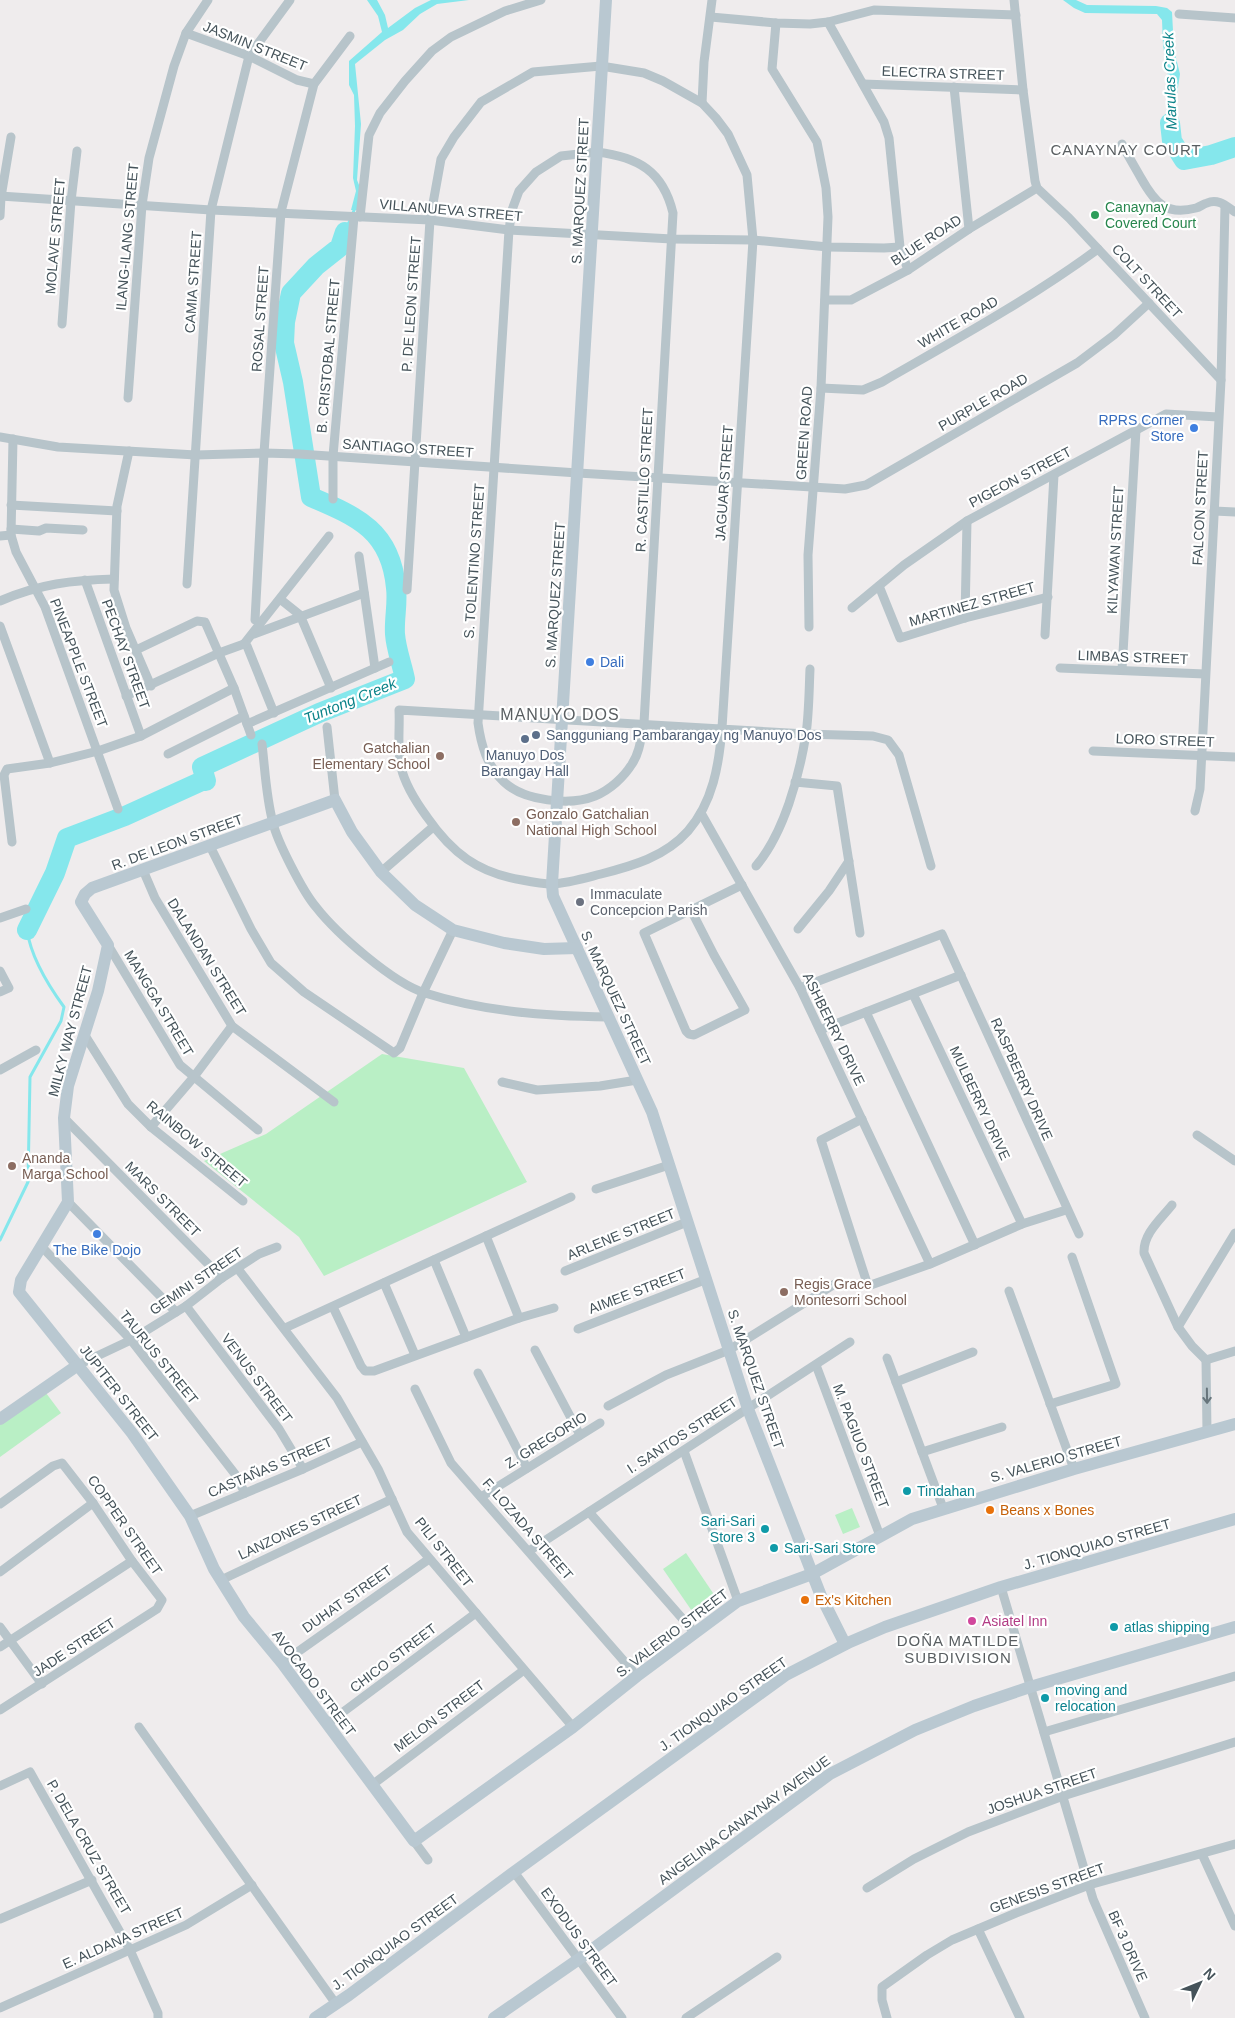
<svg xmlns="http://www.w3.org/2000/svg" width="1235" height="2018" font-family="Helvetica,sans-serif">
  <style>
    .green { fill: #b9efc5 }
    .water { fill: #85e7ec }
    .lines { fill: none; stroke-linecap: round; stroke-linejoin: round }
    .stream { stroke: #85e7ec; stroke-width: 3 }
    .river { stroke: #85e7ec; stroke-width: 20 }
    .street { stroke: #b7c4ca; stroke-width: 9 }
    .secondary { stroke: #b9c8d1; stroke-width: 12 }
    .oneway { stroke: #67757c }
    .leisure-dot { fill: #2e9e5b; stroke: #fff; stroke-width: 2 }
    .shop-dot { fill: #3f7fe0; stroke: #fff; stroke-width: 2 }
    .service-dot { fill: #5c6f8a; stroke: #fff; stroke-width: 2 }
    .education-dot { fill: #8d6e63; stroke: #fff; stroke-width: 2 }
    .worship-dot { fill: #6b7280; stroke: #fff; stroke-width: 2 }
    .culture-dot { fill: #0f9aa8; stroke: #fff; stroke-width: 2 }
    .food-dot { fill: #e8710a; stroke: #fff; stroke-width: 2 }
    .hotel-dot { fill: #d1479c; stroke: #fff; stroke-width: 2 }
    .labels { text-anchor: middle; stroke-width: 4.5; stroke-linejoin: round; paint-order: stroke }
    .street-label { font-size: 14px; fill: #45535a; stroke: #fff }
    .leisure-label { font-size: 14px; fill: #27864d; stroke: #fff; text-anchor: start }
    .shop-label { font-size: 14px; fill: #366cbe; stroke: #fff; text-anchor: end }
    .service-label { font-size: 14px; fill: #4e5e75; stroke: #fff; text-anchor: start }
    .education-label { font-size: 14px; fill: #785e54; stroke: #fff; text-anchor: start }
    .worship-label { font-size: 14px; fill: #5b616d; stroke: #fff; text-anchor: start }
    .culture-label { font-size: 14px; fill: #0d838f; stroke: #fff; text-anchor: start }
    .food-label { font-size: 14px; fill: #c56008; stroke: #fff; text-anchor: start }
    .hotel-label { font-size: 14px; fill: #b23c85; stroke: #fff; text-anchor: start }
    .water-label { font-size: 15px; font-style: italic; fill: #0b8389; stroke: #fff }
    .neighbourhood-label { font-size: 15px; letter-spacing: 1px; fill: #595e61; stroke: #fff }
    .quarter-label { font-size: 16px; letter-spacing: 1px; fill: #595e61; stroke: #fff }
  </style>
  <rect width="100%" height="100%" fill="#efeced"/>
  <g class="green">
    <polygon points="382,1054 464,1068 527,1182 324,1276 299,1237 204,1161 266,1134"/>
    <polygon points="46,1393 61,1413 0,1457 0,1425"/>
    <polygon points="852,1508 860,1527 843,1534 835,1515"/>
    <polygon points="686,1553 717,1599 694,1614 663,1569"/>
  </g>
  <g class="water">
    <polygon points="367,0 377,0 385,15 388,28 415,8 431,0 469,0 437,4 420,14 403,30 385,40 355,64 361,124 357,180 361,190 357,210 351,210 356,191 353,178 355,126 354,95 349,85 349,61 382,32 378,16"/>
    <polygon points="1063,0 1076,0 1087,5 1156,6 1167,8 1172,12 1174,50 1180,74 1172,128 1178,149 1174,151 1166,126 1168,76 1163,45 1162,20 1157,14 1085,13 1074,8"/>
  </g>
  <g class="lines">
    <g class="stream">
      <polyline points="345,232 355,208"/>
      <path d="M0 1240 28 1182 30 1077 61 1021 64 1007C48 985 31 958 27 930"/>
    </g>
    <g class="river">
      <polyline points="1170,123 1172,141 1184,160 1211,155 1235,147"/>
      <path d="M27 930 55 873 67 838 125 816 202 781H206L202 767 319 713 405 679C402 664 396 649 395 634 394 619 398 603 396 588 391 531 358 517 311 497L293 382 284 343 285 322 291 293 316 266 340 247 345 232"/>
    </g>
    <g class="street">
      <polyline points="1014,0 1023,90 1035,181 1037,188 1069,218 1221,380"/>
      <polyline points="1179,14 1235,18"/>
      <polyline points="711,17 776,23 810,24 828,22 874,10 1016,15"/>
      <polyline points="828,22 884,122 889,138 900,247 908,270"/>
      <polyline points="776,23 772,69 817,142 826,188 828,217 821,388 808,555 809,627"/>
      <polyline points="186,33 249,56 297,80 314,84"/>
      <polyline points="863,84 1023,90"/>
      <polyline points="954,87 969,229"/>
      <polyline points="702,103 704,62 712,0"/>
      <path d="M1122 144C1128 156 1135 167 1141 178 1155 203 1166 216 1196 208 1200 207 1203 204 1207 203 1218 198 1226 206 1235 212"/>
      <path d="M597 152C638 157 663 171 673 213L644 723C641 737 640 752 632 764 624 777 610 790 595 796 570 806 524 801 504 782 487 766 481 745 478 723L509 230 512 210 519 191 536 172 561 156Z"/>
      <polyline points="0,196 211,210 430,220 509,230 672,239 753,240 828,247 884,248 900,247"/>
      <polyline points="0,216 1,197 11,137"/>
      <polyline points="360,217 369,135 380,113 405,81 432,51 451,37 505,11 541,0"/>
      <polyline points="825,300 851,300 908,270 969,229 1037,188"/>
      <polyline points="62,324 71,201 77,151"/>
      <path d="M821 388 863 390 882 382C955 340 1030 299 1098 249"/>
      <polyline points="128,398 142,205 149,158 174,66 186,33 208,0"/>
      <polyline points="0,437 58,447 196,455 264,453 299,454 578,473 845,489 866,485 1077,363 1114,335 1149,303"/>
      <polyline points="13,439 11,535 16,552 45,607 118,809"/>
      <polyline points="129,451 117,506 114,590 126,628 151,686"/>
      <polyline points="333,499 333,456 354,217"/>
      <polyline points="11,505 117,511"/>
      <polyline points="1214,511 1235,512"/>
      <polyline points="11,529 39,531 46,528 83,530"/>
      <polyline points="0,536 11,535"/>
      <polyline points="359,556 375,668"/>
      <polyline points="85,580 141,736"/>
      <polyline points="187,584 211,210 249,56 290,0"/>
      <polyline points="879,586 900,638 965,618 1048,597"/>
      <path d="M407 590 430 220 441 159 454 137 481 102 533 72 601 66 644 73 663 81 702 103 716 118 728 134 747 175 753 240 722 728C719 765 713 802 688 831 665 857 632 866 601 874 585 878 568 883 552 884 542 884 532 882 522 880 478 873 452 853 427 817 416 802 405 785 401 767 397 749 400 728 399 710L806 734 873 736 888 740 899 755 931 866"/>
      <polyline points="280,599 300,615 331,688"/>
      <path d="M0 601C39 584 73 580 114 579"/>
      <polyline points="852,608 904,565 967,521 1166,414 1218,417"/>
      <polyline points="965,618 967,521"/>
      <polyline points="255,620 264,453 281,212 314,84 350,36"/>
      <polyline points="0,626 50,763"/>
      <polyline points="254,634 364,593"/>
      <polyline points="1045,635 1054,475"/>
      <polyline points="244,644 329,536"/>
      <polyline points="244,644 247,646 274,713"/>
      <polyline points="136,650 197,621 205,622 234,688 251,735"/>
      <polyline points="1060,668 1205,674"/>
      <polyline points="1122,670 1136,430"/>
      <polyline points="126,696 219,653 244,644"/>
      <polyline points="247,724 389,662"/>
      <polyline points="327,727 335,800"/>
      <path d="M262 744C265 769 266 797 273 823 277 841 303 892 316 907 337 934 393 983 425 993 485 1012 546 1016 608 1017"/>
      <polyline points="1093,751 1235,757"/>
      <polyline points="168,754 244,716"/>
      <polyline points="795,782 837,786 860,933"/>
      <polyline points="1195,811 1200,789 1221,380 1225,206"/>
      <polyline points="701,813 800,988 930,1264"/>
      <polyline points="12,842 4,775 7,769 50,763 98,751 141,736 234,688"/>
      <polyline points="210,846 251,929 271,963 304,992 394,1053 400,1048 423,993 453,930"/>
      <path d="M756 866C784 833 799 777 806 734 809 713 809 691 810 669"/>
      <polyline points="143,870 155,898 232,1026 334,1102"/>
      <polyline points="381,872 433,827"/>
      <polyline points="691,910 714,955 745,1010 694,1035 689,1034 686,1031 644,933 742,885"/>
      <polyline points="0,918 26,909"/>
      <polyline points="798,929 829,891 849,861"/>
      <polyline points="108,945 180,1065 258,1130"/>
      <polyline points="0,971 9,988 0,992"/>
      <polyline points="800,988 942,934 1079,1234"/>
      <polyline points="913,994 1022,1224"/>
      <polyline points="866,1012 975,1245"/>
      <polyline points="820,1030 961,975"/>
      <polyline points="84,1034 128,1104 151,1127 243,1201"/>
      <polyline points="0,1070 36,1050"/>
      <polyline points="502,1082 537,1090 600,1086 637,1080"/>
      <polyline points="64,1118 222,1278"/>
      <polyline points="862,1119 821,1140 868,1286 930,1264 1022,1224 1066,1210"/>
      <polyline points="151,1127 193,1078 232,1026"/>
      <polyline points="1197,1135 1235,1161"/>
      <polyline points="596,1189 669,1165"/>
      <polyline points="68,1202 176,1312"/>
      <path d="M1172 1205C1160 1220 1143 1234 1144 1253L1178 1327 1192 1346 1206 1360"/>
      <polyline points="486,1236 519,1318 554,1308"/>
      <polyline points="42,1247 131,1340 235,1474 245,1493"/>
      <polyline points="434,1260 466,1337"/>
      <polyline points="238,1269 337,1398 378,1469 407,1532 573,1727"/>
      <polyline points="565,1271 687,1222"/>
      <polyline points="384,1283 415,1355"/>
      <polyline points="1009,1291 1074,1469"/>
      <polyline points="186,1306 279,1429 303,1469"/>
      <polyline points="333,1307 361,1366 365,1371 374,1371 519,1318"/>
      <polyline points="1178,1327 1235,1233"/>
      <polyline points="285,1328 571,1197"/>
      <polyline points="578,1329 707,1279"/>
      <polyline points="535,1350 580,1435"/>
      <polyline points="887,1358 943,1508"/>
      <polyline points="1206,1360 1207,1432"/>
      <polyline points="1206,1360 1235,1351"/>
      <polyline points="78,1365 131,1340 186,1306 222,1278 259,1254 277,1247"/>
      <polyline points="816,1365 880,1536"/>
      <polyline points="478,1373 527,1468"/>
      <polyline points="896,1382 973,1352"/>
      <polyline points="415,1389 451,1463 637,1676"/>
      <polyline points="1050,1404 1116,1384 1072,1257"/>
      <polyline points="608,1406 666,1375 729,1350 838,1282"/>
      <polyline points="684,1451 738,1601"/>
      <polyline points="922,1452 1002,1427"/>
      <polyline points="481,1497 600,1423"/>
      <polyline points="0,1504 53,1466 62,1463 93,1503 132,1561 162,1600 157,1609 0,1710"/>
      <polyline points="589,1512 695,1633"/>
      <polyline points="190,1516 303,1469 362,1442"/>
      <polyline points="529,1551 850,1342"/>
      <polyline points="0,1572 93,1503"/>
      <polyline points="221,1580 392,1499"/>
      <polyline points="1001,1587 1093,1899 1145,2018"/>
      <polyline points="0,1627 42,1684"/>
      <polyline points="0,1647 132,1561"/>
      <polyline points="282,1663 429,1559"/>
      <polyline points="327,1724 476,1613"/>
      <polyline points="139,1727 336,2004"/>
      <polyline points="1044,1732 1235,1676"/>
      <polyline points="372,1785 524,1670"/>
      <polyline points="0,1786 30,1772 130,1950 158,2013 158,2018"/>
      <polyline points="414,1841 428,1860"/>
      <polyline points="1202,1854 1235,1926"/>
      <polyline points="514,1872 622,2018"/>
      <polyline points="867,1888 914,1859 968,1832 1063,1796 1235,1742"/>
      <polyline points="0,1919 92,1880"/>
      <polyline points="978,1929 1020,2018"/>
      <polyline points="0,2008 186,1925 252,1885"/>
      <polyline points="686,2018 777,1957"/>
      <polyline points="887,2018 882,2000 882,1987 927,1955 952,1940 1016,1913 1089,1885 1235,1844"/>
    </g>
    <g class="secondary">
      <polyline points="606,0 552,884 553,896 652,1112 748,1409 821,1596 845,1644"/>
      <polyline points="577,948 544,949 504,943 453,930 415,905 381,872 352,832 335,800 92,888 85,894 81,902 108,945 98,991 68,1086 64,1118 68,1202 21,1280 19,1292 132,1433 190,1516 214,1569 244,1617 282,1663 414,1841 573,1727 637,1676 738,1601 812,1574 912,1519 1074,1469 1235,1424"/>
      <polyline points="0,1419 78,1365"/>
      <polyline points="315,2018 349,1995 514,1872 786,1675 850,1642 885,1627 1001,1587 1235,1519"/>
      <polyline points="494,2018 579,1959 830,1774 915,1730 974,1706 1030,1687 1235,1627"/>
    </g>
  </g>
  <defs><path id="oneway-shaft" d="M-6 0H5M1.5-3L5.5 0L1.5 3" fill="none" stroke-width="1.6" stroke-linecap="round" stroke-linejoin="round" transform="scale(1.25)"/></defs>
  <use class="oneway" href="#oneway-shaft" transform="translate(1207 1396) rotate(89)"/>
  <circle class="leisure-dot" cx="1095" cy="215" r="5"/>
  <g class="shop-dot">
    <circle cx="1194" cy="428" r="5"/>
    <circle cx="590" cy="662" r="5"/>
    <circle cx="97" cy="1234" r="5"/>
  </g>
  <g class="service-dot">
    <circle cx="536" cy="735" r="5"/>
    <circle cx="525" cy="739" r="5"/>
  </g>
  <g class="education-dot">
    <circle cx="440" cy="756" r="5"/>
    <circle cx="516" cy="822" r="5"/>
    <circle cx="12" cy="1166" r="5"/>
    <circle cx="784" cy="1292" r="5"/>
  </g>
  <circle class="worship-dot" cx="580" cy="902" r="5"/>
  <g class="culture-dot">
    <circle cx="907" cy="1491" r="5"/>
    <circle cx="765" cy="1529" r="5"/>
    <circle cx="774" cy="1548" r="5"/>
    <circle cx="1114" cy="1627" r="5"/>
    <circle cx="1045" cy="1698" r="5"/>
  </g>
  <g class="food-dot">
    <circle cx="990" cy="1510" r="5"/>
    <circle cx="805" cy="1600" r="5"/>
  </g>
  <circle class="hotel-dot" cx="972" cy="1621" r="5"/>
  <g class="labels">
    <g class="street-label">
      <text transform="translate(255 46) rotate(22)" y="5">JASMIN STREET</text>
      <text transform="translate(943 73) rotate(2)" y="5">ELECTRA STREET</text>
      <text transform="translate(580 191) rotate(-87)" y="5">S. MARQUEZ STREET</text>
      <text transform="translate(451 210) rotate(5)" y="5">VILLANUEVA STREET</text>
      <text transform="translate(55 236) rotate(-85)" y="5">MOLAVE STREET</text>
      <text transform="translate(127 237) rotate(-85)" y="5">ILANG-ILANG STREET</text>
      <text transform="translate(926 240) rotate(-33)" y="5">BLUE ROAD</text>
      <text transform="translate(1147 281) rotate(47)" y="5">COLT STREET</text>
      <text transform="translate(193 282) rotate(-86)" y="5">CAMIA STREET</text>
      <text transform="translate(411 304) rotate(-86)" y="5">P. DE LEON STREET</text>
      <text transform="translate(260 319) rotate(-86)" y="5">ROSAL STREET</text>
      <text transform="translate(958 322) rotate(-30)" y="5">WHITE ROAD</text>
      <text transform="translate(328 356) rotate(-85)" y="5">B. CRISTOBAL STREET</text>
      <text transform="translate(983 402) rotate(-30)" y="5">PURPLE ROAD</text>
      <text transform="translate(804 433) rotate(-86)" y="5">GREEN ROAD</text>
      <text transform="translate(408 448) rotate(4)" y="5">SANTIAGO STREET</text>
      <text transform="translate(1020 477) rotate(-28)" y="5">PIGEON STREET</text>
      <text transform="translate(644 480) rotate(-87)" y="5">R. CASTILLO STREET</text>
      <text transform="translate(724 483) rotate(-86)" y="5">JAGUAR STREET</text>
      <text transform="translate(1200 508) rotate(-87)" y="5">FALCON STREET</text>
      <text transform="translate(1115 550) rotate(-87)" y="5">KILYAWAN STREET</text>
      <text transform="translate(474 561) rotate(-86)" y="5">S. TOLENTINO STREET</text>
      <text transform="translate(555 595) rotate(-86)" y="5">S. MARQUEZ STREET</text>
      <text transform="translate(972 604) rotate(-16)" y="5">MARTINEZ STREET</text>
      <text transform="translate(126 654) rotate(70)" y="5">PECHAY STREET</text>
      <text transform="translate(1133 657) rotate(2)" y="5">LIMBAS STREET</text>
      <text transform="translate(79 663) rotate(69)" y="5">PINEAPPLE STREET</text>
      <text transform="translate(1165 740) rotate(2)" y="5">LORO STREET</text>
      <text transform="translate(177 842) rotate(-20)" y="5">R. DE LEON STREET</text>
      <text transform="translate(207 957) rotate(58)" y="5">DALANDAN STREET</text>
      <text transform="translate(616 998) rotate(65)" y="5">S. MARQUEZ STREET</text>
      <text transform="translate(159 1003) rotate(59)" y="5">MANGGA STREET</text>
      <text transform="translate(834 1029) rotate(64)" y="5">ASHBERRY DRIVE</text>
      <text transform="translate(70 1031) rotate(-75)" y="5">MILKY WAY STREET</text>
      <text transform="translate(1022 1079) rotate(66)" y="5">RASPBERRY DRIVE</text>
      <text transform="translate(980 1103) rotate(65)" y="5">MULBERRY DRIVE</text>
      <text transform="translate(197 1144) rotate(40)" y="5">RAINBOW STREET</text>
      <text transform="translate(163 1199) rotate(45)" y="5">MARS STREET</text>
      <text transform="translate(621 1234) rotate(-22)" y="5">ARLENE STREET</text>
      <text transform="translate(196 1281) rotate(-34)" y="5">GEMINI STREET</text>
      <text transform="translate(637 1291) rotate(-21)" y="5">AIMEE STREET</text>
      <text transform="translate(159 1357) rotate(51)" y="5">TAURUS STREET</text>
      <text transform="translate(257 1378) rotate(53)" y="5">VENUS STREET</text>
      <text transform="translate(756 1379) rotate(71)" y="5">S. MARQUEZ STREET</text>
      <text transform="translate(119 1393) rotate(52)" y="5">JUPITER STREET</text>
      <text transform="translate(682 1435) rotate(-33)" y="5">I. SANTOS STREET</text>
      <text transform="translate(546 1440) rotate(-32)" y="5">Z. GREGORIO</text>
      <text transform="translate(861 1446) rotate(69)" y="5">M. PAGIUO STREET</text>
      <text transform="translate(1056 1459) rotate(-16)" y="5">S. VALERIO STREET</text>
      <text transform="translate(270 1467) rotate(-23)" y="5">CASTAÑAS STREET</text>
      <text transform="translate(125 1525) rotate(55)" y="5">COPPER STREET</text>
      <text transform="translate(300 1527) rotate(-25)" y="5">LANZONES STREET</text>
      <text transform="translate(528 1529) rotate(49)" y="5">F. LOZADA STREET</text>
      <text transform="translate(1097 1544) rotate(-16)" y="5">J. TIONQUIAO STREET</text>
      <text transform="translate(444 1552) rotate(52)" y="5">PILI STREET</text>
      <text transform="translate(347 1599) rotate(-35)" y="5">DUHAT STREET</text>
      <text transform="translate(672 1633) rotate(-37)" y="5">S. VALERIO STREET</text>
      <text transform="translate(74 1647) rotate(-33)" y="5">JADE STREET</text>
      <text transform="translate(393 1658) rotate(-37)" y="5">CHICO STREET</text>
      <text transform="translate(314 1683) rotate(53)" y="5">AVOCADO STREET</text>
      <text transform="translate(723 1704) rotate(-35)" y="5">J. TIONQUIAO STREET</text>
      <text transform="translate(439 1716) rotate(-37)" y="5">MELON STREET</text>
      <text transform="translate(1042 1791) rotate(-19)" y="5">JOSHUA STREET</text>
      <text transform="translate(744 1820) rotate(-36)" y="5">ANGELINA CANAYNAY AVENUE</text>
      <text transform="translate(89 1847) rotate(60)" y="5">P. DELA CRUZ STREET</text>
      <text transform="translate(1047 1888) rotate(-20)" y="5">GENESIS STREET</text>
      <text transform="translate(579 1937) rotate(54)" y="5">EXODUS STREET</text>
      <text transform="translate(123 1938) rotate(-24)" y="5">E. ALDANA STREET</text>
      <text transform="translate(395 1942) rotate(-36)" y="5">J. TIONQUIAO STREET</text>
      <text transform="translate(1128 1946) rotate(66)" y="5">BF 3 DRIVE</text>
    </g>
    <g class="leisure-label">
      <text x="1105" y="212">Canaynay<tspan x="1105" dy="16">Covered Court</tspan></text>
    </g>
    <g class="shop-label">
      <text x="1184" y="425">RPRS Corner<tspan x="1184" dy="16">Store</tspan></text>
      <text x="600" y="667" text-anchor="start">Dali</text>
      <text x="97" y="1255" text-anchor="middle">The Bike Dojo</text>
    </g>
    <g class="service-label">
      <text x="546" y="740">Sangguniang Pambarangay ng Manuyo Dos</text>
      <text x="525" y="760" text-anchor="middle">Manuyo Dos<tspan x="525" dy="16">Barangay Hall</tspan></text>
    </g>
    <g class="education-label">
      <text x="430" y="753" text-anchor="end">Gatchalian<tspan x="430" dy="16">Elementary School</tspan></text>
      <text x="526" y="819">Gonzalo Gatchalian<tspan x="526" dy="16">National High School</tspan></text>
      <text x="22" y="1163">Ananda<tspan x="22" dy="16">Marga School</tspan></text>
      <text x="794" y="1289">Regis Grace<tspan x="794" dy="16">Montesorri School</tspan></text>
    </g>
    <g class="worship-label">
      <text x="590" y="899">Immaculate<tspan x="590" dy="16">Concepcion Parish</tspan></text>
    </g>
    <g class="culture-label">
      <text x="917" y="1496">Tindahan</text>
      <text x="755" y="1526" text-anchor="end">Sari-Sari<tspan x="755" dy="16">Store 3</tspan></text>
      <text x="784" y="1553">Sari-Sari Store</text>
      <text x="1124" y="1632">atlas shipping</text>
      <text x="1055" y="1695">moving and<tspan x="1055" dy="16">relocation</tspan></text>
    </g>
    <g class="food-label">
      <text x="1000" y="1515">Beans x Bones</text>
      <text x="815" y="1605">Ex's Kitchen</text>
    </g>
    <g class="hotel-label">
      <text x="982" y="1626">Asiatel Inn</text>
    </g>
    <g class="water-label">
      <text transform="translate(1170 81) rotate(-92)" y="5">Marulas Creek</text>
      <text transform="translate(350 701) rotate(-22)" y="5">Tuntong Creek</text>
    </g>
    <g class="neighbourhood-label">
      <text x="1126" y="155">CANAYNAY COURT</text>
      <text x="958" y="1646">DOÑA MATILDE<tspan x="958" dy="17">SUBDIVISION</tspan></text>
    </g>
    <g class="quarter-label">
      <text x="560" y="720">MANUYO DOS</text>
    </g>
  </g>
  <g transform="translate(1200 1983) rotate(47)" stroke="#ffffff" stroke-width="4" paint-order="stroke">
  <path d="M0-4L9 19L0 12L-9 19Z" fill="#45535a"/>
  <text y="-8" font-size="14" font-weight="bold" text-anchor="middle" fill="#45535a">N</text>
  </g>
</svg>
